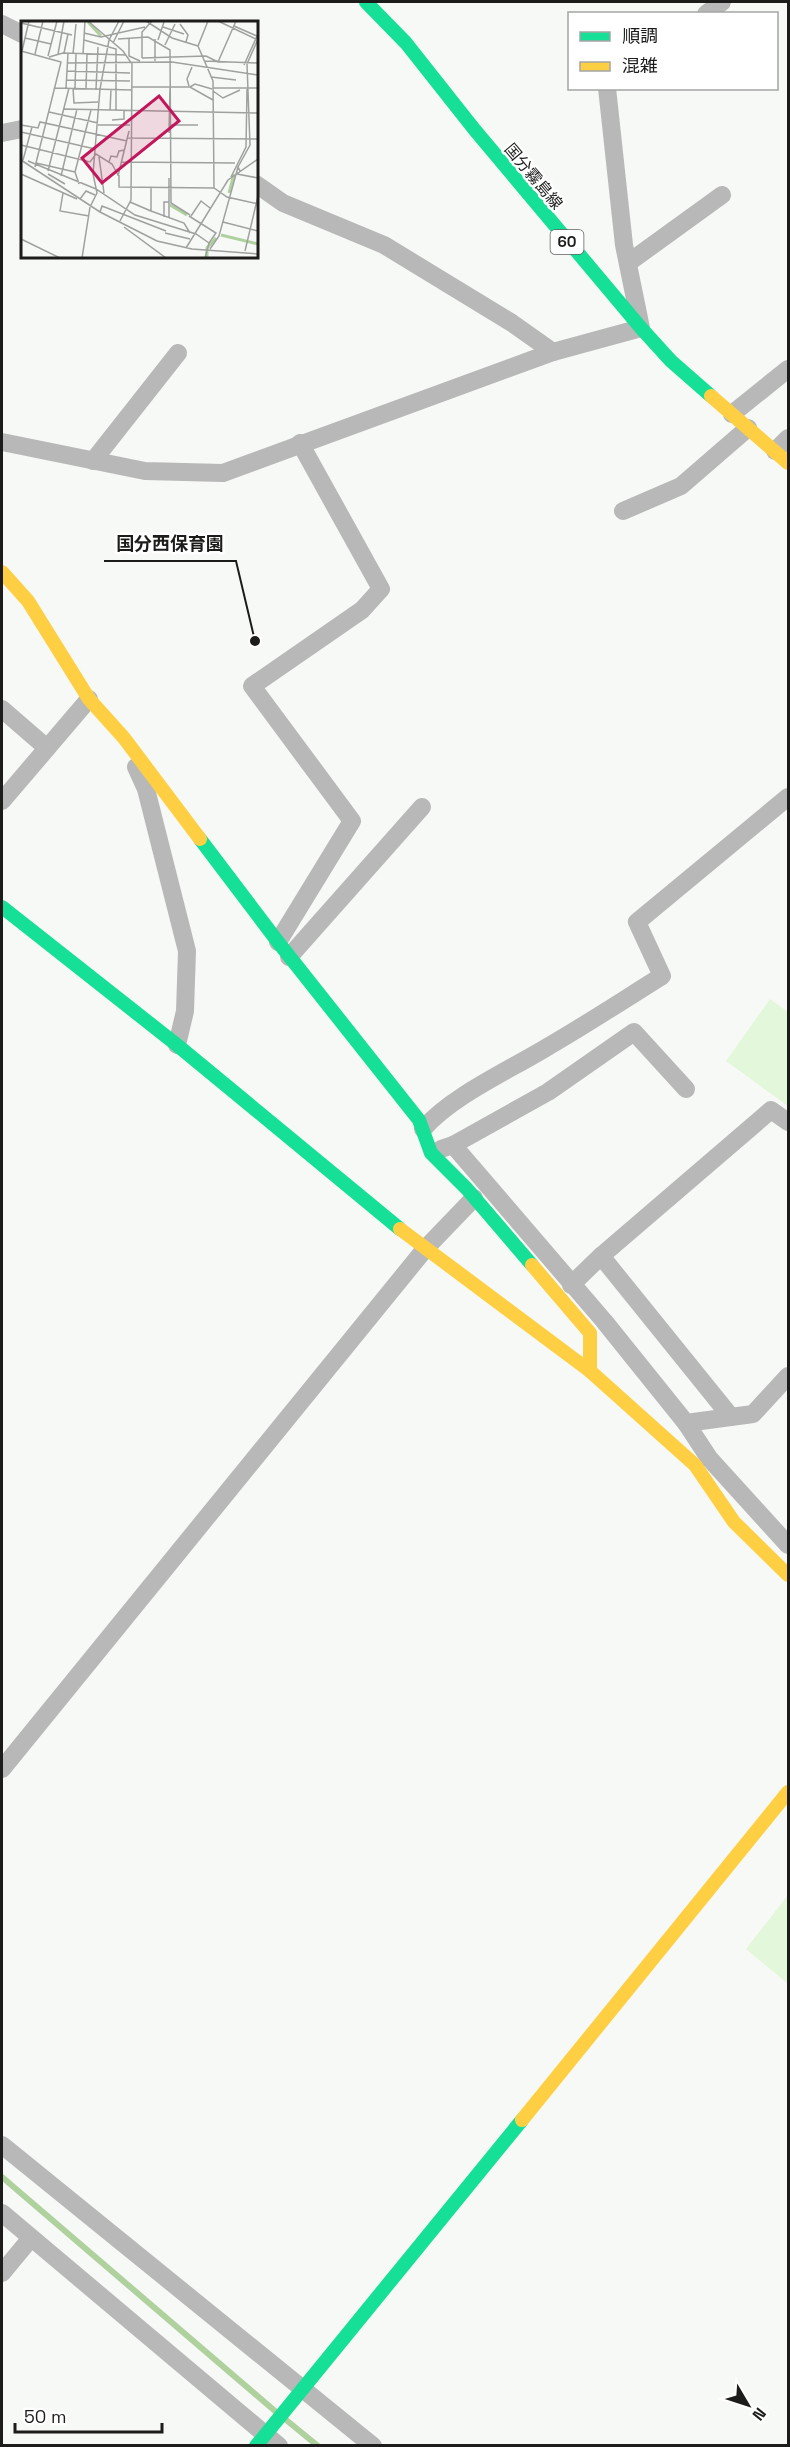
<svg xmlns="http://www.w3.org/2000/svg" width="790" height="2447" font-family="'Space Grotesk','Noto Sans JP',sans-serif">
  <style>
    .green { fill: #e3f7da }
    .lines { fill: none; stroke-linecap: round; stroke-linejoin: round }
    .stream { stroke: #afd19e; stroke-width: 6 }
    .street { stroke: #b8b8b8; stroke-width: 18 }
    .fast { stroke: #16e098; stroke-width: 14 }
    .slow { stroke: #ffcf43; stroke-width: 14 }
    .labels { text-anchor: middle; stroke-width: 5; stroke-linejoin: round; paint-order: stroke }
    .shield { fill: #fff; stroke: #60615f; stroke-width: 1.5 }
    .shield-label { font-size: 15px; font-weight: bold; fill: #1c1d1b }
    .street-label { font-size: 16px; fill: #1c1d1b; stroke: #fff }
    .inset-river { fill: none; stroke: #afd19e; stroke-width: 3 }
    .inset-road { fill: none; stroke: #9fa19e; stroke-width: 1.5 }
    .view { fill: #c2185b; fill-opacity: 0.15; stroke: #c2185b; stroke-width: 3 }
    .inset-edge { fill: none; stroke: #1c1d1b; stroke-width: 3 }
    .leader { fill: none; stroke: #1c1d1b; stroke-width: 2 }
    .callout-dot { fill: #1c1d1b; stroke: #fff; stroke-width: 2 }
    .callout-label { font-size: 18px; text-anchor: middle; font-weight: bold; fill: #1c1d1b; stroke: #fff; stroke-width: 5; stroke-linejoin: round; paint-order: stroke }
  </style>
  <rect width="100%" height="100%" fill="#f7f9f6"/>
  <g class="green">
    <polygon points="770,999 788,1012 788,1106 726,1061"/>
    <polygon points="788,1895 788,1984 746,1949"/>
  </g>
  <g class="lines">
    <g class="stream">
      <polyline points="2,2177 275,2411"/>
      <polyline points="285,2419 318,2446"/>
    </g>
    <g class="street">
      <polyline points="706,14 722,2"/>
      <polyline points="2,24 22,34"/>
      <polyline points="2,133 22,129"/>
      <polyline points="256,184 283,203 384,245 512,323 553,352"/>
      <polyline points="628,263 722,195"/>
      <polyline points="732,414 788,369"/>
      <polyline points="2,442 145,471 223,473 553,352 641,328 624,245 607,88"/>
      <polyline points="775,451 788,438"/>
      <polyline points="93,461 178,353"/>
      <polyline points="623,511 681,486 748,428"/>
      <polyline points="2,709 47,748"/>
      <polyline points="136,767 146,789 187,951 185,1011 177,1045"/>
      <polyline points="2,801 89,699"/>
      <polyline points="278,942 352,821 252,686 362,610 381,589 300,443"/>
      <polyline points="289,957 422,807"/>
      <path d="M423 1129C453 1095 510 1070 549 1046 587 1024 625 999 662 976L637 922 788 797"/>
      <polyline points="453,1145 604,1321 686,1423"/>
      <polyline points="441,1149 453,1145 548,1092 634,1032 686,1089"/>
      <polyline points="601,1256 731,1417"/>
      <polyline points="571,1285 601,1256 771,1110 788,1122"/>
      <polyline points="788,1376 753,1414 686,1423 709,1458 788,1545"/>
      <polyline points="2,1769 425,1249 474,1198"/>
      <polyline points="2,2145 373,2446"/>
      <polyline points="2,2213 279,2446"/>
      <polyline points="2,2273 31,2238"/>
    </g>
    <g class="fast">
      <polyline points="366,2 406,43 474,129 641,328 671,361 711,396"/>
      <polyline points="200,839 278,942 419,1120 431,1153 467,1189 532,1265"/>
      <polyline points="2,907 177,1045 400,1229"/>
      <polyline points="256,2446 522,2120"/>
    </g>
    <g class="slow">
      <polyline points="711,396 788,463"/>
      <polyline points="2,572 28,601 89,699 124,738 200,839"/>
      <polyline points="400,1229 590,1371 695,1465 734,1522 788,1575"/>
      <polyline points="532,1265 590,1333 590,1371"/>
      <polyline points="522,2120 788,1792"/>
    </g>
  </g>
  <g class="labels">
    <rect class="shield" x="550.5" y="230" width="33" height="24" rx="4.5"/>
    <g class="shield-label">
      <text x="567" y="247">60</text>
    </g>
    <g class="street-label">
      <text transform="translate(534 176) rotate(50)" y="6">国分霧島線</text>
    </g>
  </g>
  <g transform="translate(21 21)">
    <rect width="237" height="237" fill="#f7f9f6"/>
    <path class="inset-river" d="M67 1 80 15M208 172 213 153M149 184 166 194M200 214 237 223M186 237V227L195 217"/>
    <path class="inset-road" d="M67 0 102 30 111 43 110 179 99 200M125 0 151 17 177 25M187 0 177 25 192 60 193 167M197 0 235 18M0 2 51 14M159 3 167 14 165 21M213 5 236 15M142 6 163 13M63 12 80 16 124 6M4 17 30 23M108 17V35L119 40M97 18 127 16 149 29 150 182 169 194M63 19 95 28V90M137 19 143 1M92 22 103 0M144 24 154 3M0 30 40 41 14 146M1 30 8 0M43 32 47 13M14 33 22 0M37 33 43 0M52 33 55 3M62 33 64 0M27 35 36 0M28 36 42 32 105 34M121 37 185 35 197 41M121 37V11L131 0M134 40V18M183 40 237 42M197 41 215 0M46 42 151 41 237 54M223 44 237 13M46 50 109 52M190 56 215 59M45 59 109 60M168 65 166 58 171 46M111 66H169L192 79M169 66 174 63 191 68M33 67 111 69M45 67 47 32M52 67 53 82 77 81M54 67 55 33M192 67H237M65 68 66 33M75 68 77 26M192 70 202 77 219 69M42 88 237 92M89 90 90 68M28 91 77 102M91 99 103 98V90M0 104 17 107 19 101 106 120M77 104H109M150 104H177M0 111 74 128M148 112 149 67M107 117 237 118M0 124 69 141 75 133 91 143 97 154M78 136 83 172M0 139 79 191 136 220 171 228 237 233M2 139 11 106M7 140 75 168 114 194 175 213 188 222 184 237M88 141 90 135 96 136 98 130 104 129M101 141 214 142M15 142 54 151M27 150 48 67M219 150 217 146 229 124 226 43 237 18M0 153 56 178M27 153 44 163M216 153 237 157M98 154V166L193 167 206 176 237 183M40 155 56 88M97 155 108 110M210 156 225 126 226 68M58 163 54 151 70 89M42 172 39 190 68 195M59 178 65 170 74 174M109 181 130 190V167M70 184 76 172 72 153 79 68 88 19 98 0M130 190 163 202 169 212M79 191 81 185 145 210M168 195 195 212 188 222M170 195 180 180 189 187M143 196V181H148M148 196V157M202 201 237 210M103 206 145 237M144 212 169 218M0 218 39 237M165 227 207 159 237 138M189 228 198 215 217 146M224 230 237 175M61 237 69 186"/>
    <path class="view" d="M138 75 158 100 81 162 61 137Z"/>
    <rect width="237" height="237" class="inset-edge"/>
  </g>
  <path class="leader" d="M255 641L236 561H104"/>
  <circle class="callout-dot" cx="255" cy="641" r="6"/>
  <g class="callout-label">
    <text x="170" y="550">国分西保育園</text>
  </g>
  <rect width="790" height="2447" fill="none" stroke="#1c1d1b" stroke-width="6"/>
  <rect x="568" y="12" width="210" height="78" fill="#ffffff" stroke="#a4a5a4" stroke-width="1.5"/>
  <rect x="580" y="32" width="30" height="9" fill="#16e098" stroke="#a4a5a4" stroke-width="1.5"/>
  <text x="622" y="42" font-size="18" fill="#1c1d1b">順調</text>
  <rect x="580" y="62" width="30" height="9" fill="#ffcf43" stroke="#a4a5a4" stroke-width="1.5"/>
  <text x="622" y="72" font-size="18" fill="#1c1d1b">混雑</text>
  <g transform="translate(748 2405) rotate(129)" stroke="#ffffff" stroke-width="4.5" paint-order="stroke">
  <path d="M0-4.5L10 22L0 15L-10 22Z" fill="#1c1d1b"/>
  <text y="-9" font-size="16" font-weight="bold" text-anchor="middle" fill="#1c1d1b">N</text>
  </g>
  <path d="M15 2423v9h147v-9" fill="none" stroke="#1c1d1b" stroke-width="3"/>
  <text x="24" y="2423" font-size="18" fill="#1c1d1b" stroke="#ffffff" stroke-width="4.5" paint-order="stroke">50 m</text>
</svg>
